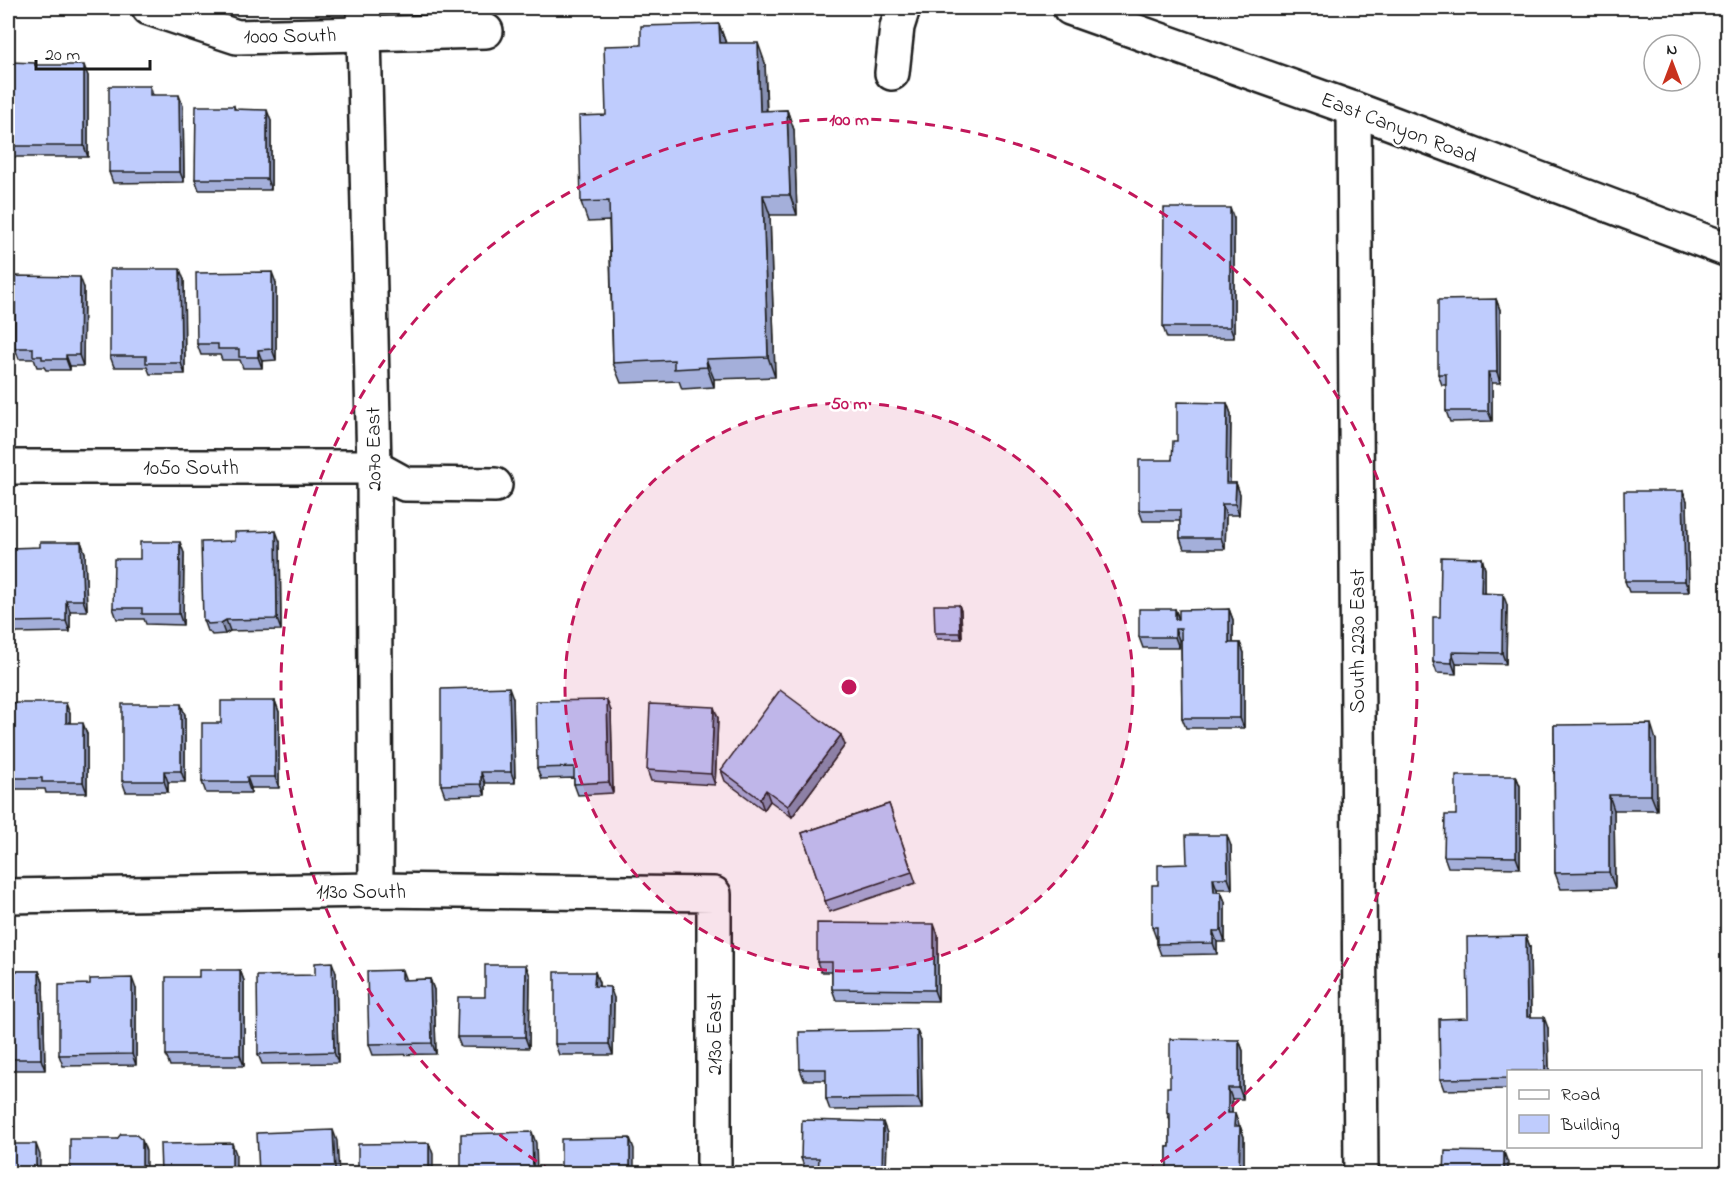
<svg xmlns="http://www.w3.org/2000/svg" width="1735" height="1181" font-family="'Indie Flower',sans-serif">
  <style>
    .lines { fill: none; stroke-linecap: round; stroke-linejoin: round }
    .minor-casing { stroke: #1c1c1c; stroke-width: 38 }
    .major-casing { stroke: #1c1c1c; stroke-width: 38 }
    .minor { stroke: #fff; stroke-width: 33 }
    .major { stroke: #fff; stroke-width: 33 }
    .wall { fill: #a4afda; stroke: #1c1c1c; stroke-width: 1.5 }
    .shaded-wall { fill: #868fb1; stroke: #1c1c1c; stroke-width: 1.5 }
    .building { fill: #bfccfd; stroke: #1c1c1c; stroke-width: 1.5 }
    .ring { fill: none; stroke: #c2185b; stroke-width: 3; stroke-dasharray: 10 8 }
    .labels { text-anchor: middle; stroke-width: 5; stroke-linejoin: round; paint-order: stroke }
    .street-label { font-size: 21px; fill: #1c1c1c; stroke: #fff }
    .centre { fill: #c2185b; stroke: #fff; stroke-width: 3 }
    .ring-label { font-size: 18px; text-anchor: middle; font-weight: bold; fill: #c2185b; stroke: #fff; stroke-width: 5; stroke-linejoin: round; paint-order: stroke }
  </style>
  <rect width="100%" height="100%" fill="#fff"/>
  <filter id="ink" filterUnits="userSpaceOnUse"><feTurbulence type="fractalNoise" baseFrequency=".0167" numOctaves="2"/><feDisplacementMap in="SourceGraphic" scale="12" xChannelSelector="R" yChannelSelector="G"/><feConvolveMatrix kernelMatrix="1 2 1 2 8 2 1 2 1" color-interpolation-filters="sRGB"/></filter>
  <g filter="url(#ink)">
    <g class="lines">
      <defs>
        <g id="minor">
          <polyline points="149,8 237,37 486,31"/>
          <polyline points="364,8 364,34 374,467 376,890"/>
          <polyline points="892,73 897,27 903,8"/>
          <polyline points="1354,109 1361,1174"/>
          <polyline points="8,467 374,467 405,484 495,485"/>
          <polyline points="8,896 376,890 714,894 714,1174"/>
        </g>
        <polyline id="major" points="1070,8 1354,109 1728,250"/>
      </defs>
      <use href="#minor" class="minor-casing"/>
      <use href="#major" class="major-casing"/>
      <use href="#minor" class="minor"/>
      <use href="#major" class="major"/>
    </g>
    <g class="wall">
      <polygon points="1728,8 1728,29 1726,29 1722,18"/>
      <polygon points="719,24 726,43 765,63 767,111 787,110 794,130 797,215 770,215 775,377 714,379 714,387 682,389 679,381 621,383 613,363 609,221 588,222 581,202 606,115 641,45"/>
      <polygon points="35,65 88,76 88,157 14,157 10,146"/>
      <polygon points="150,86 153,95 183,106 184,182 113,183 109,172"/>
      <polygon points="234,106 235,109 271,121 271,190 199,190 195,179"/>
      <polygon points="1234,219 1234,338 1167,338 1163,327"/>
      <polygon points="184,280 185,374 150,374 147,367 114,367 110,356"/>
      <polygon points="276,283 276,360 262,361 262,368 243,368 240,360 222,360 220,355 201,355 197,344"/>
      <polygon points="84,288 83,366 70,366 70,370 46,370 44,367 37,367 34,359 19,359 15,348"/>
      <polygon points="1496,299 1500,310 1500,383 1492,383 1492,421 1450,422 1446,411 1446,385 1442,385 1438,374"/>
      <polygon points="1227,403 1231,414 1230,483 1236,483 1240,494 1239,515 1226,515 1225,549 1184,549 1180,538 1180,521 1143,521 1139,510 1172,460 1177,441"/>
      <polygon points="1683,491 1687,501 1689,592 1629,592 1625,581"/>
      <polygon points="81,542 85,553 87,611 70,611 70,632 16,633 12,622 40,547"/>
      <polygon points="280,542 281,630 230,631 225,634 212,635 209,631 207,631 203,620"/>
      <polygon points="184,553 183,625 146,624 144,619 117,619 113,608 140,559"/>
      <polygon points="1482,558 1485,569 1485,593 1507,605 1506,664 1456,663 1456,674 1437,673 1433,662 1440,617"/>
      <polygon points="959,605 961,611 962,639 937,639 935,633"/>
      <polygon points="1175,609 1179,619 1229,609 1233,620 1233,643 1240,643 1244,653 1244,728 1186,728 1182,718 1181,640 1179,640 1179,648 1143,648 1139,637"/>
      <polygon points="513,698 515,783 485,783 485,795 445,796 441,785"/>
      <polygon points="275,701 279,712 279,788 251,788 251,793 206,793 202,782 221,723"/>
      <polygon points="611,711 613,793 578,795 574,784 574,778 541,779 537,768"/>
      <polygon points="70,714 70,723 87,734 87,793 46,793 45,789 15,789 12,778"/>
      <polygon points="185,715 185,782 168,782 168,792 126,792 122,781"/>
      <polygon points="718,718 715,785 651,781 647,770"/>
      <polygon points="1554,725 1656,740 1657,810 1614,810 1615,888 1561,889 1555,873"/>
      <polygon points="845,745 792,817 770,801 764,810 725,781 721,770"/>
      <polygon points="1516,776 1520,786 1520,868 1448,867 1444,856 1456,815"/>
      <polygon points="889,804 916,883 829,912 802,833"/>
      <polygon points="1231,846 1232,889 1217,889 1217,892 1221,892 1225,902 1225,942 1217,942 1217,954 1161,955 1157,944 1157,938 1156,938 1152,927 1158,885"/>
      <polygon points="938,935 938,1001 836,1000 832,989 832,972 821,972 817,962"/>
      <polygon points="1526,936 1530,947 1531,1017 1548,1028 1549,1071 1509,1071 1509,1089 1444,1090 1440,1079 1468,1018"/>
      <polygon points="240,970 244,981 244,1066 170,1066 166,1055 199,977"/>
      <polygon points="8,971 39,971 43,982 45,1070 8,1070"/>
      <polygon points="595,972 599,983 599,986 614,998 613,1055 559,1055 555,1044"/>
      <polygon points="336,973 338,1063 262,1064 258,1054 315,975"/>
      <polygon points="530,976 529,1048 461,1047 457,1037"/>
      <polygon points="430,979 434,990 436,1054 373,1055 369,1044 405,980"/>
      <polygon points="90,984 136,989 136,1065 63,1066 59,1055"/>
      <polygon points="1239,1040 1243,1051 1243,1099 1232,1099 1232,1113 1235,1113 1238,1126 1240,1126 1244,1137 1244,1173 1167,1173 1167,1147 1170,1147 1170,1121 1167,1113 1170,1087"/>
      <polygon points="921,1041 922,1109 830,1110 826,1099 826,1080 804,1080 800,1069"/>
      <polygon points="887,1133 886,1173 818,1173 818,1169 805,1169 801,1158"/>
    </g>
    <g class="shaded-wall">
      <polygon points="719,24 726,44 720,43"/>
      <polygon points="758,43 765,63 767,131 760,111"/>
      <polygon points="84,65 88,76 88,157 84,146"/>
      <polygon points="179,95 183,106 184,182 180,172"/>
      <polygon points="267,110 271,121 271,190 267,179"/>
      <polygon points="787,110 794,130 797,215 790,195"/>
      <polygon points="763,195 770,215 775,377 768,357"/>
      <polygon points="1230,208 1234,219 1234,338 1230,327"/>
      <polygon points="180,269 184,280 185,374 181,363"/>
      <polygon points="272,272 276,283 276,360 272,349"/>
      <polygon points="80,277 84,288 83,366 79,355"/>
      <polygon points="1496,299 1500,310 1500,383 1497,372"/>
      <polygon points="258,350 262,361 262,368 258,357"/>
      <polygon points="66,355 70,366 70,370 66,359"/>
      <polygon points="706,359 714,379 714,387 707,367"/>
      <polygon points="1488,372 1492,383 1492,421 1488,411"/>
      <polygon points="1227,403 1231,414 1230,494 1226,483"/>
      <polygon points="1236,483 1240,494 1239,515 1235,504"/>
      <polygon points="1683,491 1687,501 1689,592 1685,581"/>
      <polygon points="1222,504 1226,515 1225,549 1221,538"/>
      <polygon points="276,531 280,542 281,630 277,619"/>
      <polygon points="81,542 85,553 87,611 83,600"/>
      <polygon points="180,542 184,553 183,625 179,614"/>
      <polygon points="1482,558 1485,569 1485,604 1481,593"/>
      <polygon points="1503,594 1507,605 1506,664 1502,653"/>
      <polygon points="66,600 70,611 70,632 66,621"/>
      <polygon points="959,605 961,611 962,639 960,633"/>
      <polygon points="1175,609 1179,620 1179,630 1175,619"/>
      <polygon points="1229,609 1233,620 1233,653 1229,643"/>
      <polygon points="226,620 230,631 225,634 221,623"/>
      <polygon points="1175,629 1179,640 1179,648 1175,637"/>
      <polygon points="1240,643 1244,653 1244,728 1240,718"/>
      <polygon points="1452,652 1456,663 1456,674 1452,663"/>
      <polygon points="509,687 513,698 515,783 511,772"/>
      <polygon points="607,700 611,711 613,793 609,782"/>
      <polygon points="275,701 279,712 279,788 275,777"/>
      <polygon points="66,703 70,714 70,734 66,723"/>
      <polygon points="181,704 185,715 185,782 181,771"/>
      <polygon points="714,707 718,718 715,785 711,774"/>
      <polygon points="83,723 87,734 87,793 83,782"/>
      <polygon points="1651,724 1656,740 1657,810 1651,795"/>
      <polygon points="841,735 845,745 792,817 788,806"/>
      <polygon points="164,771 168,782 168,792 164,781"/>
      <polygon points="481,772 485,783 485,795 481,784"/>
      <polygon points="1516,776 1520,786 1520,868 1516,857"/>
      <polygon points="247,777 251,788 251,793 247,782"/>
      <polygon points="766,790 770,801 764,810 760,799"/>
      <polygon points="1609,795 1614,810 1615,888 1609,872"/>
      <polygon points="1227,835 1231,846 1232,889 1228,878"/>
      <polygon points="1213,878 1217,889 1218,902 1214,892"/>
      <polygon points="1221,892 1225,902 1225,942 1221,931"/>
      <polygon points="934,924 938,935 938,1001 934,990"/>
      <polygon points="1213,931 1217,942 1217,954 1213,943"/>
      <polygon points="1526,936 1530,947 1531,1028 1527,1017"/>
      <polygon points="332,962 336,973 338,1063 334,1052"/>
      <polygon points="526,965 530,976 529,1048 525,1037"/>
      <polygon points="240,970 244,981 244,1066 240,1055"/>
      <polygon points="402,970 406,981 402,980"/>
      <polygon points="39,971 43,982 45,1070 41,1059"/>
      <polygon points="595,972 599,983 598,997 594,986"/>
      <polygon points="132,978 136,989 136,1065 132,1054"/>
      <polygon points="430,979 434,990 436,1054 432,1043"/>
      <polygon points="610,987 614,998 613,1055 609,1044"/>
      <polygon points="1544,1017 1548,1028 1549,1071 1545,1071"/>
      <polygon points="917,1030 921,1041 922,1109 918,1098"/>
      <polygon points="1239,1040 1243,1051 1243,1099 1239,1088"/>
      <polygon points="1228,1088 1232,1099 1232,1124 1228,1113"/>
      <polygon points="1235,1113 1239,1124 1238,1137 1234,1126"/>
      <polygon points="883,1122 887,1133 886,1173 882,1173"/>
      <polygon points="1240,1126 1244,1137 1244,1173 1239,1173"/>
      <polygon points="333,1130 337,1141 339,1173 335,1173"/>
      <polygon points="532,1132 536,1143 537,1173 533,1173"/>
      <polygon points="630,1138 634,1149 634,1173 630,1173"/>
      <polygon points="142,1140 146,1151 146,1173 142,1173"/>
      <polygon points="232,1143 236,1154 236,1173 232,1173"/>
      <polygon points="429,1143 433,1154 433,1173 429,1173"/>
      <polygon points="36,1144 40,1155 40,1173 36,1173"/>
      <polygon points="1504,1152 1508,1163 1508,1173 1504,1173"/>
    </g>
    <g class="building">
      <rect x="1722" y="8" width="6" height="10"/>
      <polygon points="719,24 720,43 758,43 760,111 787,110 790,195 763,195 768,357 706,359 707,367 674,369 674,360 613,363 609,201 581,202 579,116 606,115 604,46 641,45 641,26"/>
      <polygon points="10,62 35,63 35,65 84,65 84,146 10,146"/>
      <polygon points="109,86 150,86 150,95 179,95 180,172 109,172"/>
      <polygon points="196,106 234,106 234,109 267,110 267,179 195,179"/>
      <polygon points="1164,208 1230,208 1230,327 1163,327"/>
      <polygon points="110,269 180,269 181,363 146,363 146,356 110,356"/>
      <polygon points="272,272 272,349 258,350 258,357 239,357 239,349 218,349 218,344 197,344 196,273"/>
      <polygon points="15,276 80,277 79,355 66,355 66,359 42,359 42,356 33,356 33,348 15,348"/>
      <polygon points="1496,299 1497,372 1488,372 1488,411 1446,411 1446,374 1438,374 1438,300"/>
      <polygon points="1177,402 1227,403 1226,483 1236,483 1235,504 1222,504 1221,538 1180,538 1180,510 1139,510 1139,460 1172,460 1173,441 1177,441"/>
      <rect x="1726" y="429" width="2" height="101"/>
      <polygon points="1624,491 1683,491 1685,581 1625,581"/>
      <polygon points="276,531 277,619 226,620 221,623 208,624 205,620 203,620 201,542 235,541 235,532"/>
      <polygon points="40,542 81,542 83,600 66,600 66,621 12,622 11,548 40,547"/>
      <polygon points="140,542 180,542 179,614 142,614 142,608 113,608 114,559 140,559"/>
      <polygon points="1441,557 1482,558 1481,593 1503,594 1502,653 1452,652 1452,663 1433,662 1433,617 1440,617"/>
      <polygon points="934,605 959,605 960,633 935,633"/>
      <polygon points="1139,609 1175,609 1175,619 1179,619 1179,610 1229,609 1229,643 1240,643 1240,718 1182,718 1181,629 1175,629 1175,637 1139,637"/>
      <polygon points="509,687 511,772 481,772 481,784 441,785 441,689"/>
      <polygon points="780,690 841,735 788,806 766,790 760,799 721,770"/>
      <polygon points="607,700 609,782 574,784 574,767 537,768 536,701"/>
      <polygon points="221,701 275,701 275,777 247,777 247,782 202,782 202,723 221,723"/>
      <polygon points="12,703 66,703 66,723 83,723 83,782 42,782 42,778 12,778"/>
      <polygon points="122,704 181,704 181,771 164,771 164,781 122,781"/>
      <polygon points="650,704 714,707 711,774 647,770"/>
      <polygon points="1651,724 1651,795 1609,795 1609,872 1555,873 1554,725"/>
      <polygon points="1456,776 1516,776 1516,857 1444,856 1445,815 1456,815"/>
      <polygon points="889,804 912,872 825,901 802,833"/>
      <polygon points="1186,835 1227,835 1228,878 1213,878 1214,892 1221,892 1221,931 1213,931 1213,943 1157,944 1157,927 1152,927 1152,885 1158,885 1158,865 1187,864"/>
      <polygon points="817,923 934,924 934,990 832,989 832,962 817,962"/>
      <polygon points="1526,936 1527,1017 1544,1017 1545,1071 1509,1071 1509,1078 1440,1079 1439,1019 1468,1018 1467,937"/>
      <polygon points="332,962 334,1052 258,1054 257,976 315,975 315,963"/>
      <polygon points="485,965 526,965 525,1037 457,1037 458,997 485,997"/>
      <polygon points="199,970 240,970 240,1055 166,1055 166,977 199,977"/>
      <polygon points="402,970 402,980 430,979 432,1043 369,1044 367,971"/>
      <polygon points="8,971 39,971 41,1059 8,1059"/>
      <polygon points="555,972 595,972 594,986 610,987 609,1044 555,1044"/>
      <polygon points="132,978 132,1054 59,1055 59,985 90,984 90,979"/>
      <polygon points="917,1030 918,1098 826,1099 826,1069 800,1069 799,1032"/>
      <polygon points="1170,1039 1239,1040 1239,1088 1228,1088 1228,1113 1235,1113 1234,1126 1240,1126 1239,1173 1167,1173 1167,1147 1170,1147 1170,1114 1167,1113 1167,1087 1170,1087"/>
      <polygon points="802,1120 883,1122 882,1173 818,1173 819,1158 801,1158"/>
      <polygon points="333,1130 335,1173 259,1173 257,1133"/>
      <polygon points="532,1132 533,1173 461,1173 461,1134"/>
      <polygon points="121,1134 135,1134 142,1140 142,1173 70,1173 70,1139 117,1139"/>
      <polygon points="630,1138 630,1173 561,1173 561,1139"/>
      <polygon points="232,1143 232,1173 161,1173 160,1144"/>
      <polygon points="429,1143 429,1173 358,1173 358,1144"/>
      <rect x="8" y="1144" width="28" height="29"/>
      <polygon points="1445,1151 1504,1152 1504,1173 1444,1173"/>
    </g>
  </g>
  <circle cx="849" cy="687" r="284" fill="#c2185b" fill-opacity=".12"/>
  <g class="ring">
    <circle cx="849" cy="687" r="284"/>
    <path d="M552 1171A568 568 0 1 1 1146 1171"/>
  </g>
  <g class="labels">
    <g class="street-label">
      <text transform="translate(290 35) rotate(-1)" y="7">1000 South</text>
      <text transform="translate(1399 127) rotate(21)" y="7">East Canyon Road</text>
      <text transform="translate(373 449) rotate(-91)" y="7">2070 East</text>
      <text x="191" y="474">1050 South</text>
      <text transform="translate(1357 641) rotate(-90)" y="7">South 2230 East</text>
      <text x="361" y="898">1130 South</text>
      <text transform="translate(714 1034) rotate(-90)" y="7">2130 East</text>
    </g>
  </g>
  <circle cx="849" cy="687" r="9" class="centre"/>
  <g class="ring-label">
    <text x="849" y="125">100 m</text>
    <text x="849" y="409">50 m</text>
  </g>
  <rect width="1735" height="1181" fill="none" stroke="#fff" stroke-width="30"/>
  <rect x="15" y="15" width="1705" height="1151" fill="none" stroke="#1c1c1c" stroke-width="2" filter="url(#ink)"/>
  <rect x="1507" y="1070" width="195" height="78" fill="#ffffff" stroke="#a4a4a4" stroke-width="1.5"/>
  <rect x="1519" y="1090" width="30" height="9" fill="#ffffff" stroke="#a4a4a4" stroke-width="1.5"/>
  <text x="1561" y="1100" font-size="18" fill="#1c1c1c">Road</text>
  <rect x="1519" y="1115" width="30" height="18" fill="#bfccfd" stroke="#a4a4a4" stroke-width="1.5"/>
  <text x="1561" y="1130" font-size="18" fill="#1c1c1c">Building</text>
  <g transform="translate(1672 63)"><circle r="28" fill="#ffffff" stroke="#a4a4a4" stroke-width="1.5"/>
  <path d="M0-4.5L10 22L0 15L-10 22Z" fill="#c8321e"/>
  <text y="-9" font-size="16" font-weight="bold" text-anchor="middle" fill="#1c1c1c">N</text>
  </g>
  <path d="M36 60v9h114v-9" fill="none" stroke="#1c1c1c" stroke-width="3"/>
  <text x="45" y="60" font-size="18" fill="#1c1c1c" stroke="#ffffff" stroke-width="4.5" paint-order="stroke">20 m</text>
</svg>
